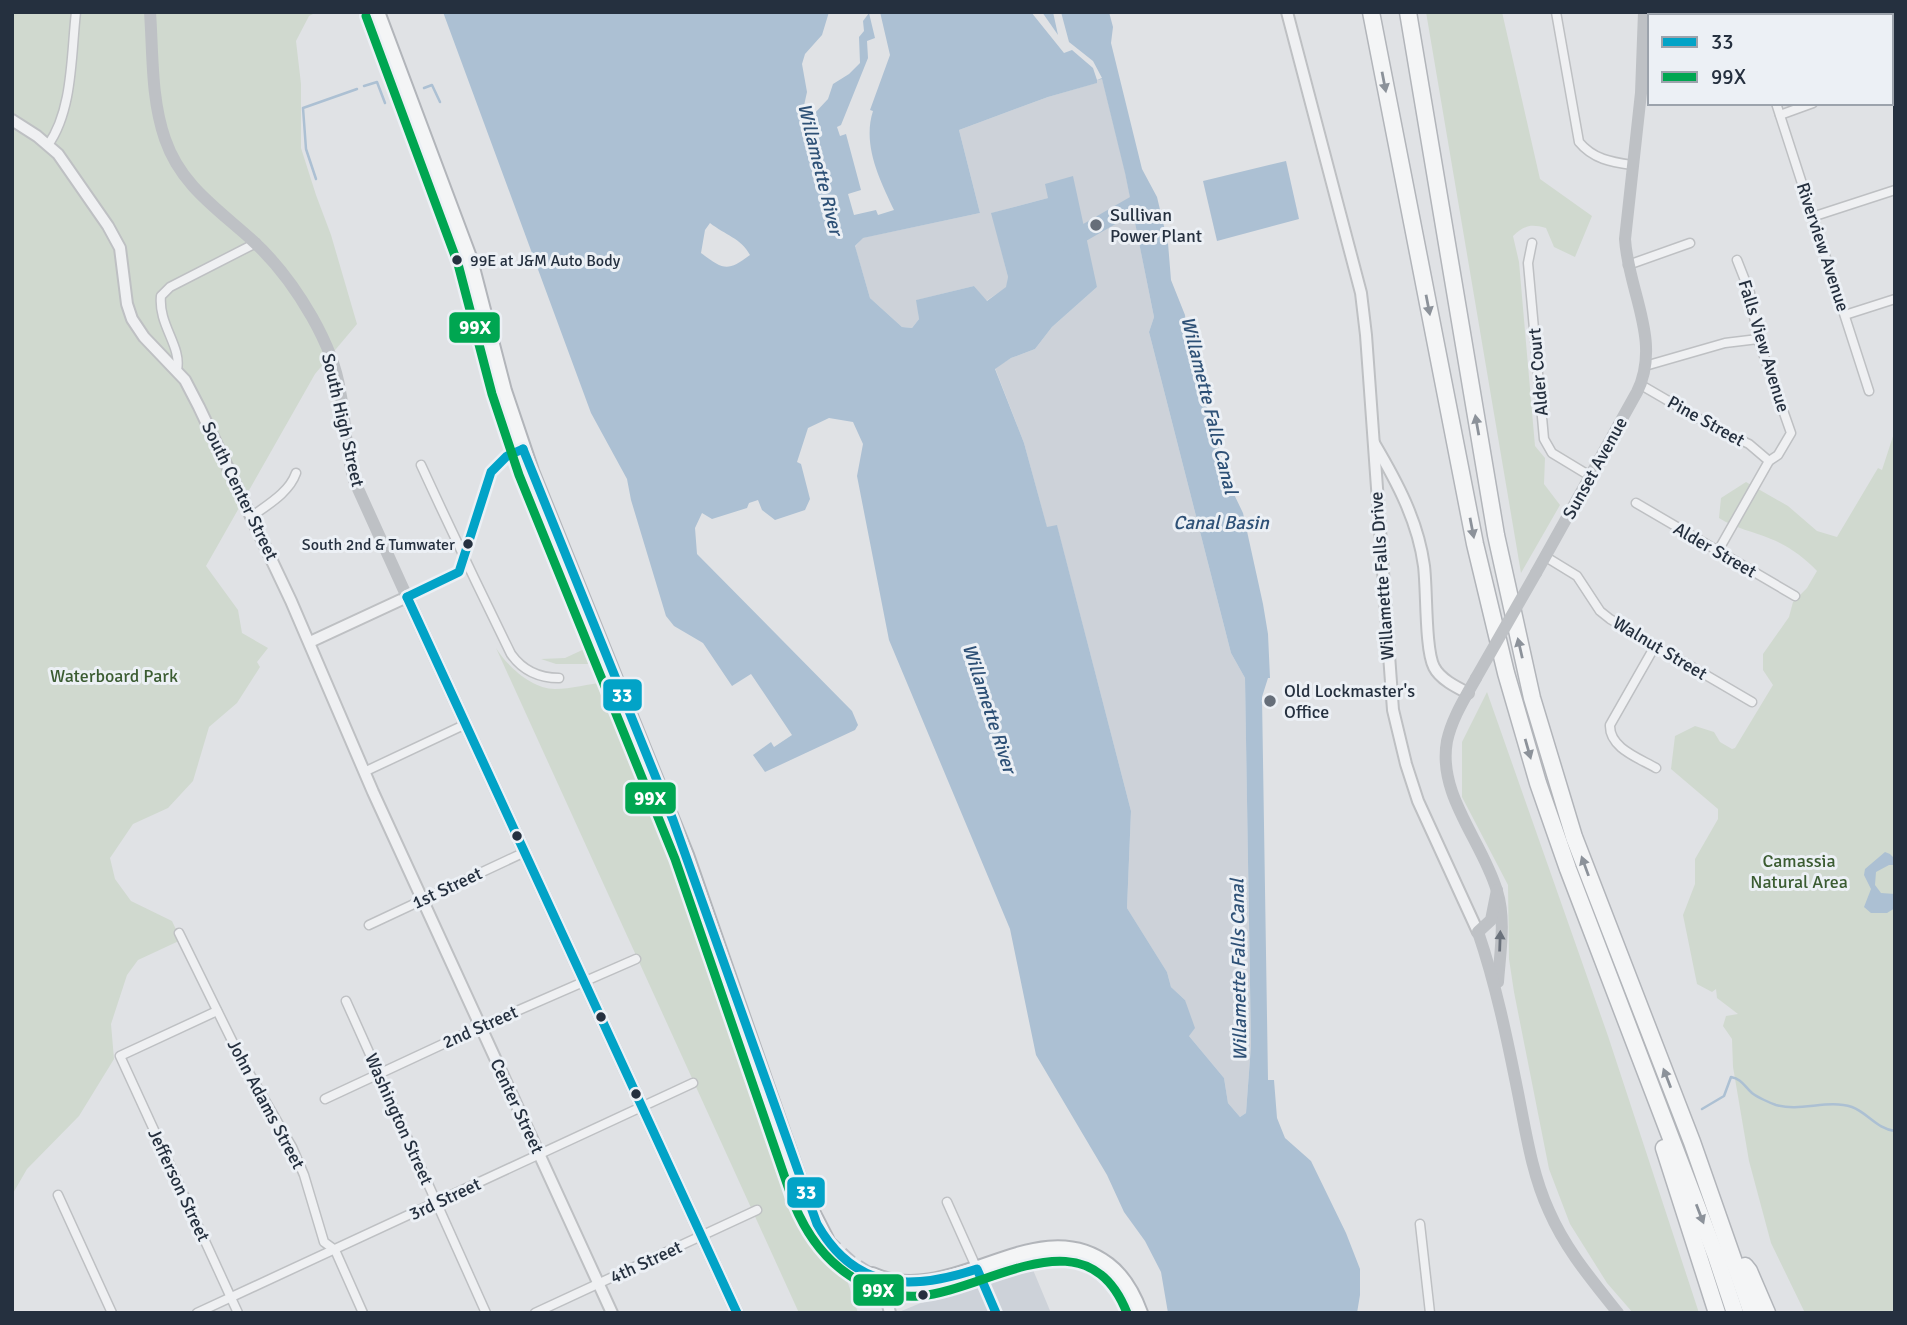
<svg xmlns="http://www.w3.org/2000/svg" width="1907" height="1325" font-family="Signika,sans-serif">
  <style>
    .built { fill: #cdd2d9 }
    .green { fill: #d0d9cf }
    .water { fill: #acc0d3; fill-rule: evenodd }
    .pier { fill: #e0e2e5 }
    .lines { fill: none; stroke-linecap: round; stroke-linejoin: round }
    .stream { stroke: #acc0d3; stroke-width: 2.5 }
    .river { stroke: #acc0d3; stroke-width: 16 }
    .trunk-tunnel { stroke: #bbbec4; stroke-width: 14; stroke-dasharray: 14 7; stroke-linecap: butt }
    .minor-casing { stroke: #bec0c3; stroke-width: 11 }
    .tertiary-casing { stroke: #bec0c3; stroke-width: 14 }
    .trunk-casing { stroke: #b2b5ba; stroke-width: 18 }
    .motorway-casing { stroke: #b2b5ba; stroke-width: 19 }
    .minor { stroke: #eff0f2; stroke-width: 8 }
    .tertiary { stroke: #eff0f2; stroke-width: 10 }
    .secondary { stroke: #bec1c5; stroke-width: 12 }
    .trunk { stroke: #f4f5f6; stroke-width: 14 }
    .motorway { stroke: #f4f5f6; stroke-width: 16 }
    .secondary-bridge { stroke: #bec1c5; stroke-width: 12 }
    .bus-1-casing { stroke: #ecf0f5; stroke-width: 14 }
    .bus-2-casing { stroke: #ecf0f5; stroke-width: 14 }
    .bus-1 { stroke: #02a3c7; stroke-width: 9 }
    .bus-2 { stroke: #00a651; stroke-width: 9 }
    .oneway { fill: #8c929a }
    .oneway2 { fill: #6a717b }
    .poi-dot { fill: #666e79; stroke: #ecf0f5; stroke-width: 2.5 }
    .bus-dot { fill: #25303f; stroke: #ecf0f5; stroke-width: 2.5 }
    .labels { text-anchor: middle; stroke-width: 6; stroke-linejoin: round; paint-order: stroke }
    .bus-label { font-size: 16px; fill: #25303f; stroke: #ecf0f5; text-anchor: start }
    .poi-label { font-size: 18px; fill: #25303f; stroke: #ecf0f5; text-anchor: start }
    .street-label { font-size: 18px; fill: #25303f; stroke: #ecf0f5 }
    .park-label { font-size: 18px; fill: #3b5c32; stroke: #ecf0f5 }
    .water-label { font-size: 19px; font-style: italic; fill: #2d5076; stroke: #ecf0f5 }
    .line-badge { stroke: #ecf0f5; stroke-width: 2.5 }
    .badge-label { font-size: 19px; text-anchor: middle; font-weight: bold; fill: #fff }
  </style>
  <rect width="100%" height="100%" fill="#e0e2e5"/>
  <g class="built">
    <polygon points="1102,78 1124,167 1154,317 1149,332 1231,653 1245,678 1251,1045 1246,1113 1240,1117 1228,1103 1224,1078 1189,1036 1185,1000 1171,987 1167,972 1127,908 1131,811 1057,526 1047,528 1024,443 995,368 1011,358 1035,349 1052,327 1097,287 1048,198 992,213 1008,277 1007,287 986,301 974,286 917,300 919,319 912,328 902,327 870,298 855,247 862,238 980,213 959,130 1048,97 1096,83 1097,80"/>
    <polygon points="1031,1265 1051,1313 899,1312 969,1283"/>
  </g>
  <g class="green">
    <polygon points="12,12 317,12 309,16 296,41 301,84 301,148 316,195 331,235 357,324 315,374 206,566 238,610 242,633 268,648 257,662 260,667 237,703 209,727 193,781 168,808 133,824 110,858 115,879 131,901 172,921 181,940 138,960 127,975 111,1024 114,1059 79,1116 27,1169 12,1195"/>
    <path d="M1426 12H1502L1540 179 1592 216 1575 257 1554 247 1546 228C1531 224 1525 225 1513 236L1519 262 1535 446 1545 458 1544 484 1560 505 1521 573Z"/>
    <path d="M1895 430V1313H1805L1771 1243 1749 1161 1733 1067 1732 1039 1723 1026 1726 1016 1738 1014 1717 998 1716 989 1712 992 1697 984 1683 915 1695 884V859L1718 819V809L1671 769 1675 736 1695 726 1714 732 1720 742 1732 749 1735 748 1773 685 1763 670V654L1789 617 1793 602 1807 588 1817 571C1805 558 1787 545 1771 539 1753 531 1736 529 1719 518L1721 498 1746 482 1788 506 1817 531 1837 537 1878 468 1882 470Z"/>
    <polygon points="591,646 599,664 556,664 541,659 565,658"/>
    <path d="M496 648C507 666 532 689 555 689 571 689 589 684 605 682L648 786 798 1211 815 1242 843 1268 858 1313H799Z"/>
    <polygon points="1487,692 1608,1036 1699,1313 1633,1313 1607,1283 1570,1224 1549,1169 1514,992 1509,959 1508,885 1462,797 1462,742"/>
  </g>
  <g class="water">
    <path d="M443 12H829L822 35 805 54 802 64 807 92 803 110 813 115 828 99 833 84 849 74 860 63 859 37 864 31 863 21 869 13 875 38 867 41 868 58 841 125 837 127 840 136 846 134 861 190 848 194 854 215 876 210 878 215 894 210C880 180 862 145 873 111L870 110 890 55 880 12H1109L1113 27 1111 43 1142 169 1157 197 1168 243 1171 280 1185 315 1188 344 1231 488 1243 513 1263 604 1268 634 1270 678H1268L1262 697 1268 1080H1274L1277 1118 1285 1138 1311 1161 1346 1233 1360 1269V1295L1357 1313H1168L1161 1272 1145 1241 1124 1212 1107 1175 1036 1055 1010 929 889 640 857 476 863 444 853 422 829 418 808 428 797 462 801 464 810 499 805 510 775 520 762 510 758 500 749 503 747 508 712 519 702 513 695 528 697 554 852 711 858 725 855 730 765 772 753 755 771 742 774 747 792 735 751 674 732 686 703 643 674 626 666 616 631 500 627 479 591 413ZM1102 79 1125 173 1154 317 1149 332 1231 653 1245 678 1251 1045 1246 1113 1240 1117 1228 1103 1224 1078 1189 1036 1195 1028 1185 1000 1171 987 1167 972 1127 908 1131 811 1057 525 1047 527 1024 443 995 369 1011 358 1035 349 1052 327 1097 287 1073 176 1045 184 1048 198 991 213 1008 277 1006 287 987 301 974 286 916 300 919 319 912 328 902 327 870 298 855 246 863 238 980 213 959 130 1048 97 1097 83V80ZM710 223C725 235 741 238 750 255 727 272 724 270 701 253L705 230Z"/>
    <polygon points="1286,161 1299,219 1217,241 1203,181"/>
    <polygon points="1885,852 1890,854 1895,859 1895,865 1889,865 1876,872 1875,885 1881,893 1895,894 1895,908 1887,913 1871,913 1864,907 1871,889 1864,875 1865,869"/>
  </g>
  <polygon class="pier" points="1031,12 1042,12 1058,35 1053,12 1061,12 1069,42 1093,61 1102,78 1097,80 1093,68 1072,50 1064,53"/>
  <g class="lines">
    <g class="stream">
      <polyline points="364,86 377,82 385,103"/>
      <polyline points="424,88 432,85 440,102"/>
      <polyline points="316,179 306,149 303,108 357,89"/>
      <path d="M1702 1109 1724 1096 1731 1077C1742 1079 1744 1086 1752 1093 1757 1097 1770 1103 1776 1105 1801 1112 1828 1099 1852 1107 1868 1113 1877 1129 1895 1131"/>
    </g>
    <polyline class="river" points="1071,247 1082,234 1141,200"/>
    <polyline class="trunk-tunnel" points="826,1239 851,1262 872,1275"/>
    <defs>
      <g id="minor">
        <path d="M1556 12 1579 142C1593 159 1611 162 1632 165"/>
        <polyline points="1891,79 1895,78"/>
        <polyline points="1776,103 1869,391"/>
        <polyline points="1780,115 1813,103"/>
        <path d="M48 145C73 110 71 55 76 12"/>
        <polyline points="1812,217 1895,190"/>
        <polyline points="1532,243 1528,263 1544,439 1552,453 1590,476"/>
        <polyline points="1628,265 1690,243"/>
        <polyline points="1845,315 1895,299"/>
        <polyline points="1645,366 1725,343 1758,339"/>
        <path d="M177 370C182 346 158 325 161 296L170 287 256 243"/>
        <polyline points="1641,385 1715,428 1749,444 1769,461"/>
        <path d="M421 465C450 528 480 591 511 654 523 671 539 678 559 678"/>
        <polyline points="1636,503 1795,596"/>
        <path d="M251 517C267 505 289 493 296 473"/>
        <polyline points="1718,551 1769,461 1778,455 1791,433 1758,339 1750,293 1737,260"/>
        <polyline points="1546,557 1577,576 1600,611 1610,619 1752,702"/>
        <path d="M1655 646 1610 725C1609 748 1639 758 1656 768"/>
        <polyline points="364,772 466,724"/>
        <polyline points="369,925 525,852"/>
        <polyline points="179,933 241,1059 292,1147 304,1175 324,1242 335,1250 363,1313"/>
        <polyline points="346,1001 486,1313"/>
        <polyline points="217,1011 120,1056 238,1313"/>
        <polyline points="325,1099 471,1031 636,959"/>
        <polyline points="58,1195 112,1313"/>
        <polyline points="947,1202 977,1269"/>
        <polyline points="1420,1224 1430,1313"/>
        <polyline points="197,1313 693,1083"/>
        <polyline points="535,1313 757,1210"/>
      </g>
      <g id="tertiary">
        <polyline points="1287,12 1361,293 1366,335 1393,710 1406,764 1418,801 1478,932"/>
        <polyline points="1749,16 1760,12"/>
        <polyline points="12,120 37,136 58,154 108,226 120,248 127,304 132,319 144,337 185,380 199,407 291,601 373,792 612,1313"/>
        <path d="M1374 443C1397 482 1418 521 1424 566 1427 590 1425 650 1434 667 1440 679 1456 687 1468 693"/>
        <polyline points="310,642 407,597 737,1313"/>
        <polyline points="882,1280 890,1313"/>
      </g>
      <g id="trunk">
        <polyline points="377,12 470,260 504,391 531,471 686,855 806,1200 826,1239"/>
        <path d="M872 1275C952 1311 1036 1210 1108 1265 1124 1277 1133 1294 1140 1313"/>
      </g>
      <g id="motorway">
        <polyline points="1371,12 1475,544 1506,673 1538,783 1568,869 1716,1256 1735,1313"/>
        <polyline points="1408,12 1496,535 1532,698 1574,837 1692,1142 1752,1313"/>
        <polyline points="1664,1148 1717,1313"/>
        <polyline points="1745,1266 1749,1271 1767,1313"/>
      </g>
    </defs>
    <use href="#minor" class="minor-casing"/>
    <use href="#tertiary" class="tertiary-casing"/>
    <use href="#trunk" class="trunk-casing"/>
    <use href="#motorway" class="motorway-casing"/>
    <use href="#minor" class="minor"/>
    <use href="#tertiary" class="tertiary"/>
    <g class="secondary">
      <path d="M150 12C153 54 151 99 165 139 181 186 218 209 253 241 277 263 296 289 312 317 325 340 336 364 340 391 346 420 345 450 354 480L407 597 459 572 491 472 507 456 523 449"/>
      <path d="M1536 573 1637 392C1662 341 1628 291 1625 239L1641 93 1644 12"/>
      <path d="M1476 678C1465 698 1452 718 1447 741 1437 795 1483 842 1497 891 1506 919 1500 953 1498 982"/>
      <path d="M1497 890 1491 920 1478 932C1496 985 1507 1038 1518 1093 1526 1133 1532 1174 1549 1211 1566 1250 1592 1280 1618 1313"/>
      <polyline points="977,1269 996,1313"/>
    </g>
    <use href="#trunk" class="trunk"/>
    <use href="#motorway" class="motorway"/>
    <polyline class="secondary-bridge" points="1476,678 1536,573"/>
    <defs>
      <g id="bus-1">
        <path d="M523 449 673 820 817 1224C855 1291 911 1291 977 1269L996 1313"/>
        <polyline points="407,597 737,1313"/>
        <polyline points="407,597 459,572 491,472 507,456 523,449"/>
      </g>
      <path id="bus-2" d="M366 16 458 264 492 394 519 475 675 859 794 1204C806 1233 822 1257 849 1275 869 1289 894 1298 919 1296 989 1290 1087 1211 1127 1313"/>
    </defs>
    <use href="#bus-1" class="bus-1-casing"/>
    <use href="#bus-2" class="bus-2-casing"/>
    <use href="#bus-1" class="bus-1"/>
    <use href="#bus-2" class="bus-2"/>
  </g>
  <defs><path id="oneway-solid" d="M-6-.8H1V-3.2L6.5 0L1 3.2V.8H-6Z" transform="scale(1.75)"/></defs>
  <g class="oneway">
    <use href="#oneway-solid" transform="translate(1384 82) rotate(79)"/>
    <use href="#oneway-solid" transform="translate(1428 305) rotate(79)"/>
    <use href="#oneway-solid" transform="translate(1477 425) rotate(-100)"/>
    <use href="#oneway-solid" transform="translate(1472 528) rotate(79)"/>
    <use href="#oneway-solid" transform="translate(1520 648) rotate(-103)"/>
    <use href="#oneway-solid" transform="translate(1528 749) rotate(74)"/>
    <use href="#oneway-solid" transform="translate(1585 866) rotate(-110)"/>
    <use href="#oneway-solid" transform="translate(1667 1078) rotate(-111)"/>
    <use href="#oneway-solid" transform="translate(1700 1214) rotate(69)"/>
  </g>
  <use class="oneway2" href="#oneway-solid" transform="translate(1500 941) rotate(-88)"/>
  <g class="poi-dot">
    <circle cx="1096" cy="225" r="7"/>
    <circle cx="1270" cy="701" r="7"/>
  </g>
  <g class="bus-dot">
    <circle cx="457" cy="260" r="6"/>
    <circle cx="468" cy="544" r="6"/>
    <circle cx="517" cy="836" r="6"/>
    <circle cx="601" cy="1017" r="6"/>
    <circle cx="636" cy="1094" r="6"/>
    <circle cx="923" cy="1295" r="6"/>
  </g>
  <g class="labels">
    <g class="bus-label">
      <text x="470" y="266">99E at J&amp;M Auto Body</text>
      <text x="455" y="550" text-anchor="end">South 2nd &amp; Tumwater</text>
    </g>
    <g class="poi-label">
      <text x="1110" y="221">Sullivan<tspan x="1110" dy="21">Power Plant</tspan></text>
      <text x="1284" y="697">Old Lockmaster's<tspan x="1284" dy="21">Office</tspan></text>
    </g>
    <g class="street-label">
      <text transform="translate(1823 247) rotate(72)" y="6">Riverview Avenue</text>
      <text transform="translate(1764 346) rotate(73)" y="6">Falls View Avenue</text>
      <text transform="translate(1538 372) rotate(-95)" y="6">Alder Court</text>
      <text transform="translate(343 420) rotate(77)" y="6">South High Street</text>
      <text transform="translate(1706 421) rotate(29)" y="6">Pine Street</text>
      <text transform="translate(1595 468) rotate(-61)" y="6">Sunset Avenue</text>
      <text transform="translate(240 491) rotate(64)" y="6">South Center Street</text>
      <text transform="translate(1715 550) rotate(30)" y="6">Alder Street</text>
      <text transform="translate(1382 576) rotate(-94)" y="6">Willamette Falls Drive</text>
      <text transform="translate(1660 648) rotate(31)" y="6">Walnut Street</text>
      <text transform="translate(447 888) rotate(-25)" y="6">1st Street</text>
      <text transform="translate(480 1027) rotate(-24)" y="6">2nd Street</text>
      <text transform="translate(266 1104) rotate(62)" y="6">John Adams Street</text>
      <text transform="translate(517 1106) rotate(65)" y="6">Center Street</text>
      <text transform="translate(399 1119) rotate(66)" y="6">Washington Street</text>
      <text transform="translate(179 1185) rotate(65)" y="6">Jefferson Street</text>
      <text transform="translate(445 1199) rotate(-25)" y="6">3rd Street</text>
      <text transform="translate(646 1262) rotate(-25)" y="6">4th Street</text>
    </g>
    <g class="park-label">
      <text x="114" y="682">Waterboard Park</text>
      <text x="1799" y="867">Camassia<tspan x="1799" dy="21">Natural Area</tspan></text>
    </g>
    <g class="water-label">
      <text transform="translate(821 169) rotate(76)" y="7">Willamette River</text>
      <text transform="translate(1210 405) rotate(76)" y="7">Willamette Falls Canal</text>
      <text x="1221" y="529">Canal Basin</text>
      <text transform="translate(990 708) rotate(72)" y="7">Willamette River</text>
      <text transform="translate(1238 970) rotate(-91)" y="7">Willamette Falls Canal</text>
    </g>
  </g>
  <g class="line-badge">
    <rect x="448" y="311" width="53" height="33" rx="7" fill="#00a651"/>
    <rect x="602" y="678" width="41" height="34" rx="7" fill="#02a3c7"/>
    <rect x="624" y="781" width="53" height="34" rx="7" fill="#00a651"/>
    <rect x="786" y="1176" width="40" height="33" rx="7" fill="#02a3c7"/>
    <rect x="852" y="1273" width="53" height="34" rx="7" fill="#00a651"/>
  </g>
  <g class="badge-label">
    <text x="475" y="334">99X</text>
    <text x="622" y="702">33</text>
    <text x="650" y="805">99X</text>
    <text x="806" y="1199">33</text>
    <text x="878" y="1297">99X</text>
  </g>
  <rect width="1907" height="1325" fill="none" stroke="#25303f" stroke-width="28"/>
  <rect x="1648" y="14" width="245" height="91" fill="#ecf0f5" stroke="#9ca3ac" stroke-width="2"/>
  <rect x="1662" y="37" width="35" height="10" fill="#02a3c7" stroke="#9ca3ac" stroke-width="2"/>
  <text x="1711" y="49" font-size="21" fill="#25303f">33</text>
  <rect x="1662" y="72" width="35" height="10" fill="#00a651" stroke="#9ca3ac" stroke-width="2"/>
  <text x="1711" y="84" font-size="21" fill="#25303f">99X</text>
</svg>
